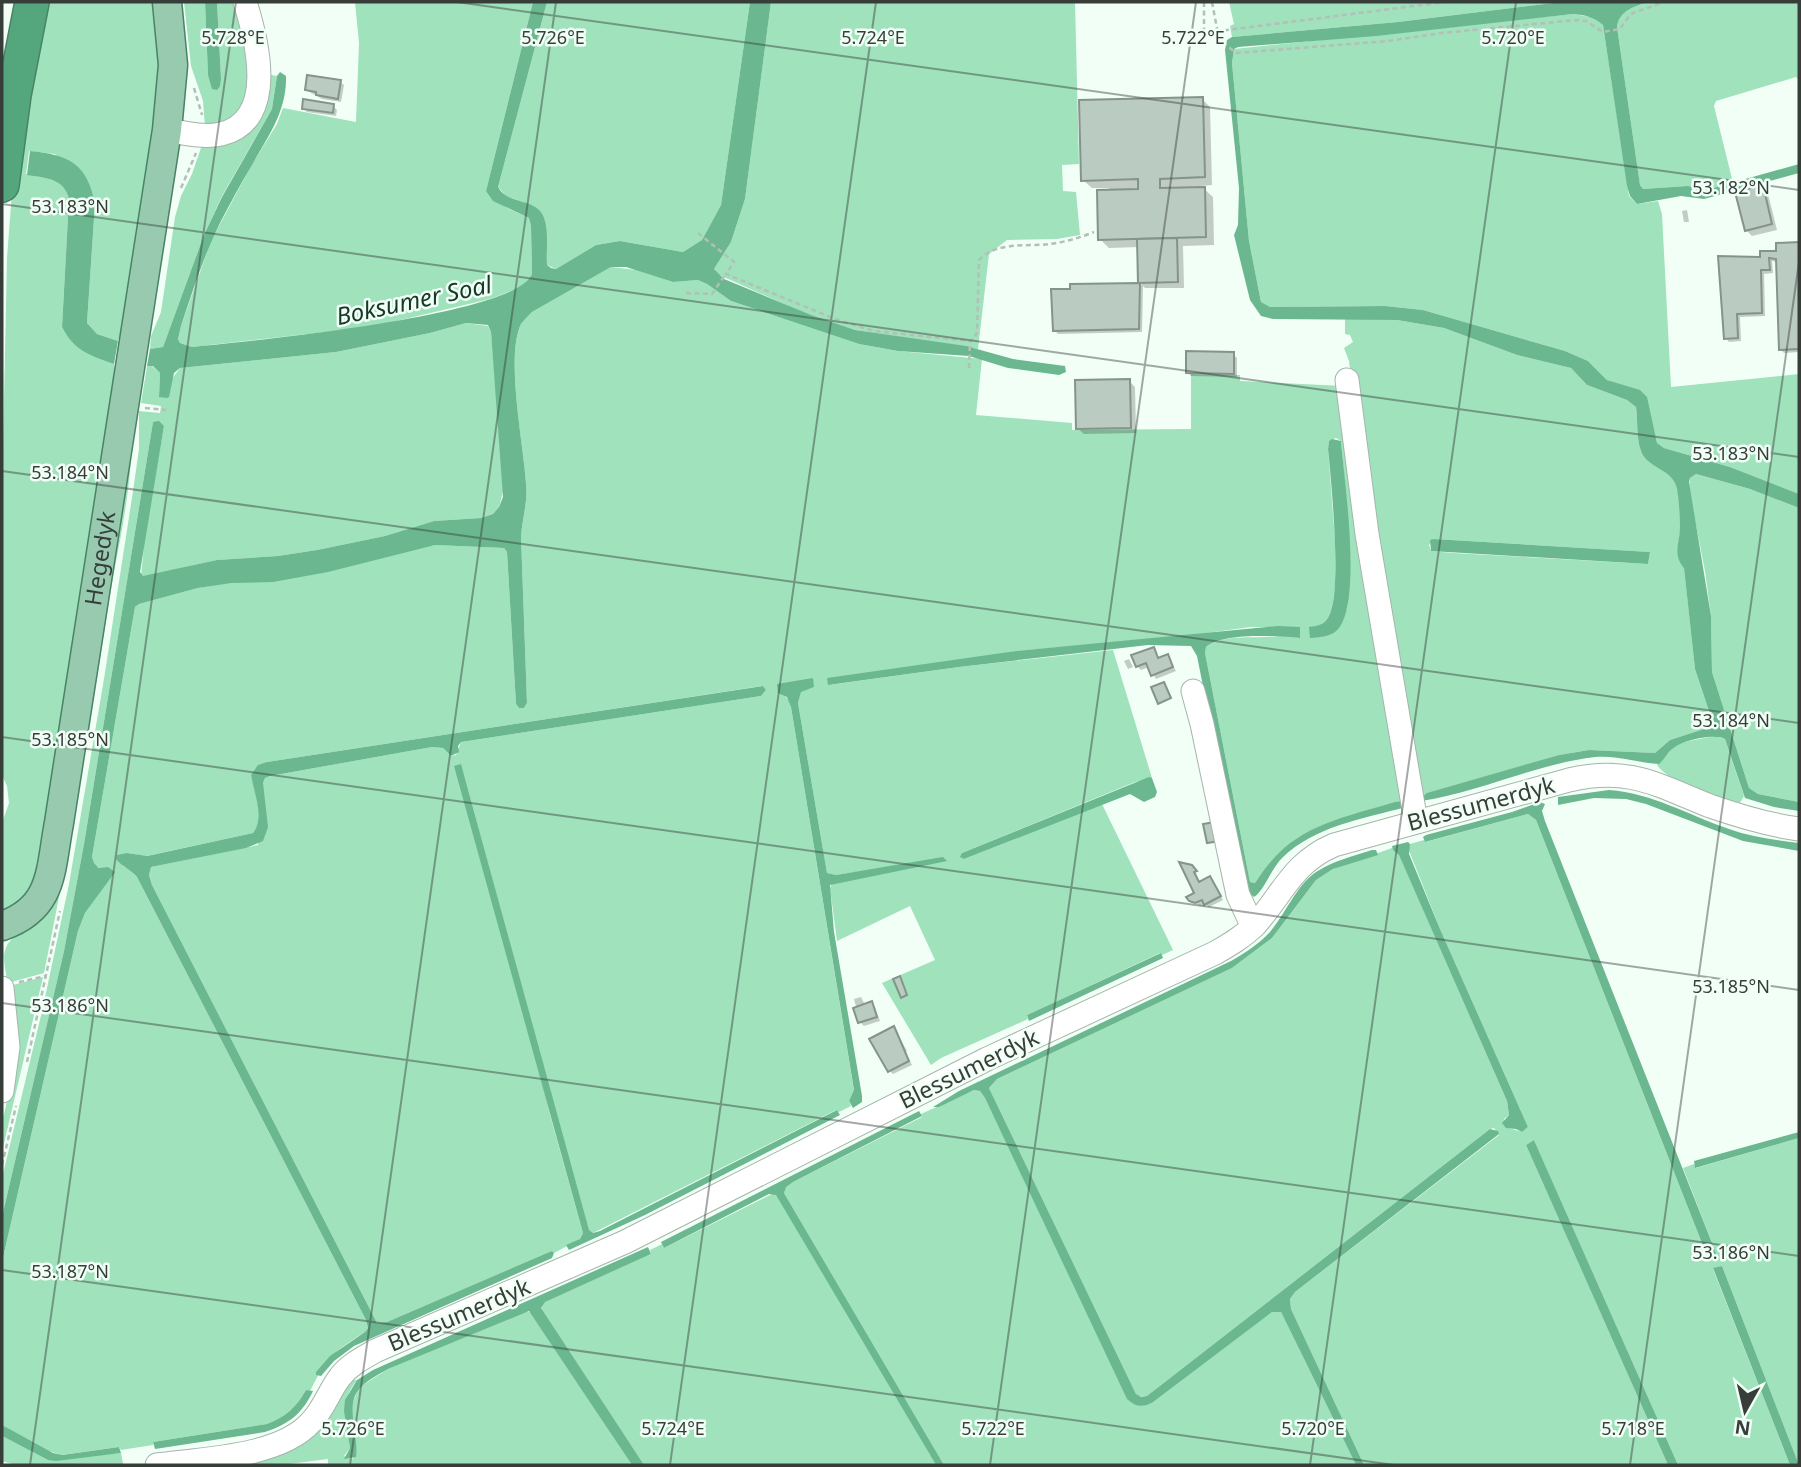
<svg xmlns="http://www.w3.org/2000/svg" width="1801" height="1467" font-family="'Noto Sans',sans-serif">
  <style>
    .green { fill: #9fe2bc; fill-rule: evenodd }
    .water { fill: #6bb78f }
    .shadow { fill: #0003 }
    .building { fill: #bacbc1; stroke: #84948a; stroke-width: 2 }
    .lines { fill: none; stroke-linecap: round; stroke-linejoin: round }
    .minor-casing { stroke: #a5b5ab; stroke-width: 25 }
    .major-casing { stroke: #4a8265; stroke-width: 31 }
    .highway-casing { stroke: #4a8265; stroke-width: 36 }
    .path { stroke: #b3bfb8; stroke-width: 2.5; stroke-dasharray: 5 3.5; stroke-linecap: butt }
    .minor { stroke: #fff; stroke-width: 23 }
    .major { stroke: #98cab0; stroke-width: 28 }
    .highway { stroke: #54a77c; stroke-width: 33 }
    .ticks { fill: none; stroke: #373e3a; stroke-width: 2; stroke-opacity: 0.45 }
    .labels { text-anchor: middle; stroke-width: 5; stroke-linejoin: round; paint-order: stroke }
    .street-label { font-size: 23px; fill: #373e3a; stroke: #f1fff7 }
    .water-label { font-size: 24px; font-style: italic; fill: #163827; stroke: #f1fff7 }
    .ticks-label { font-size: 18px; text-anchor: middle; fill: #373e3a; stroke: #f1fff7; stroke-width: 5; stroke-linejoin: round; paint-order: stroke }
  </style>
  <rect width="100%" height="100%" fill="#f1fff7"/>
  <g class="green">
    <path d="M44 2H155L161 92 57 785 31 897 2 913V823L9 803 7 786 2 775V496L7 258 14 166ZM29 151 55 154 95 204 87 323 97 334 118 341 120 335 114 371V364C90 356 73 350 62 327L69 199C64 177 44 179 26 174Z"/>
    <polygon points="184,2 205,2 208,75 221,78 217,2 240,2 254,76 234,125 205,127 203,101 191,66"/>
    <polygon points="355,2 533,2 486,191 507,208 529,218 531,226 532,274 530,280 521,287 490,299 371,327 192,347 180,343 178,339 181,326 211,241 251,166 277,124 283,108 356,122 359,43"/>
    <polygon points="547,2 750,2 721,205 702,240 683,252 620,241 596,245 556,269 547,265 545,226 533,206 506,196 498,187"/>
    <polygon points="771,2 1075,2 1079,164 1062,165 1063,191 1076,192 1080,235 1057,239 1007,240 989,254 978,349 855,330 811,316 717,274 714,269 731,242 745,199"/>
    <polygon points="1229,2 1561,2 1398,22 1232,37 1230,26 1234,24"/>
    <path d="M1650 2H1799V80L1796 77 1716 101 1714 106 1733 183 1710 189 1687 186 1643 189 1640 185 1617 27C1619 10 1636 6 1650 2Z"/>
    <polygon points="1573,14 1596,18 1603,25 1629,196 1637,204 1658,201 1662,214 1671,387 1799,374 1799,494 1730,467 1664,448 1657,443 1646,397 1640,391 1607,380 1588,361 1565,351 1423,310 1385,306 1269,307 1261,302 1249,241 1232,63 1234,49"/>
    <polygon points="266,74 277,76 272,109 222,196 204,235 163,347 150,349 151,336 161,312 175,217 181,196 192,174 203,142 218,142"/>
    <path d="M611 267 636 270 673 282 698 280 707 284 731 301 859 344 898 351 982 359 976 415 1072 423V430L1191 429V374L1240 375V381L1344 386 1405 801C1389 803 1373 809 1357 813 1311 827 1281 841 1255 883L1250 882 1205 653 1206 647C1223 633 1258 639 1278 636 1285 635 1293 630 1300 627H1251L1168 638 1016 651 829 685 959 667 1113 650 1152 778 1135 782 962 853 964 859 1102 804 1173 950 1162 955 1160 953 1027 1015 1028 1019 941 1058 931 1065 882 983 935 960 910 906 837 941 830 888 832 883 946 858 836 875 827 873 798 703 801 691 814 687 783 694 790 701 791 707 854 1091 849 1101 851 1106 839 1112 836 1110 593 1233 588 1230 461 764 552 1122 583 1233 580 1239 554 1253 552 1251 547 1253 387 1322 377 1323 152 885 149 875 151 867 258 845 263 783 265 778 270 776 432 747 443 748 451 756 456 755 461 742 761 696 766 690 763 686 755 687 267 762 251 775C255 792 265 818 253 833L146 856 127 853 123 866 131 870 137 877 366 1320 368 1328 365 1332C331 1353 327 1358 310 1391L306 1390C296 1408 285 1417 267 1424L153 1442V1445L121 1450 119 1447 61 1455 40 1448 2 1425V1262L78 931 85 913 114 872C104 869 94 869 92 857L135 607 139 604 198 588 435 545 504 548 507 552 516 704 519 708H524L527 703 521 537C522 519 528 503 526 484 524 446 505 357 521 324 524 320 528 316 532 312ZM1336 438 1341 441C1346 499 1353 551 1347 609L1319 626 1327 621 1332 612 1335 584V540L1328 449 1329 441Z"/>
    <path d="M1345 318 1397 320 1444 328 1517 355 1571 368 1587 385 1627 400 1636 407C1638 420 1636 438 1641 451 1647 469 1673 468 1677 488 1679 500 1683 520 1680 532 1678 543 1676 557 1684 567L1695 669 1711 717 1710 727 1670 740 1655 753 1589 750 1559 755 1421 798 1356 422 1349 361 1344 348 1353 342 1350 335 1345 334ZM1434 539 1650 552 1648 564 1453 553 1431 551 1429 545Z"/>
    <polygon points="466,323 488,326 491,332 504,488 499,507 493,514 481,518 434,521 385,536 317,550 278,556 217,560 147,576 141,576 145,536 164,426 153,422 84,844 64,951 2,1217 2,1178 43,1007 69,884 104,679 133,491 139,449 139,411 160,413 161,406 141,403 147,366 152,366 160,373 159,397 180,368 336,352 430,333"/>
    <path d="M131 428C134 485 117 550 108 607 89 729 69 852 44 973L8 983C2 955 0 944 26 928Z"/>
    <polygon points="1696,474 1750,489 1799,508 1799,802 1758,794 1749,788 1712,672 1711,616 1705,571 1689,490 1690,478"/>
    <path d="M1715 736 1725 739 1744 796 1740 803C1716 797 1672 785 1657 765L1675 746 1684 742Z"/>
    <polygon points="1528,814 1536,820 1707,1256 1710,1258 1716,1253 1683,1168 1694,1164 1696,1168 1799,1138 1799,1465 1722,1266 1713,1269 1790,1465 1678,1465 1534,1140 1526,1145 1668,1465 1364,1465 1291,1309 1290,1299 1295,1292 1499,1135 1494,1128 1490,1129 1147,1396 1139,1397 1136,1394 989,1088 997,1079 1232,968 1272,938 1316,880 1333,869 1392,848 1399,854 1507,1101 1509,1115 1504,1119 1509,1128 1522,1132 1528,1127 1440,929 1408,848 1410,844 1424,840 1426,842"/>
    <polygon points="43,977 2,1152 2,1122 13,1077 9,986"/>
    <polygon points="974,1090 980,1091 985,1098 1134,1404 1272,1312 1281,1312 1356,1465 944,1465 784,1193 785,1187 793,1182 922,1117 921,1114"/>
    <polygon points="774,1193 779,1197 936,1465 644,1465 541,1311 542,1305 544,1302 651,1254 650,1250 662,1244 664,1248"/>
    <path d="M525 1311 532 1313 632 1465H317L328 1464V1459L281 1465H195L271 1453 346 1380H357C337 1405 347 1420 350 1448L344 1456 353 1459 351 1407 357 1392 363 1385 388 1369Z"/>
    <polygon points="2,1436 48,1460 121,1453 123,1464 16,1465 2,1461"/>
  </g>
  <g class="water">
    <polygon points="205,2 217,2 221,78 220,86 217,90 212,89 208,75"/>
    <path d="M533 2H547L498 187C507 205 538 198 544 218 549 232 546 250 547 265L551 268 556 269 596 245 620 241 683 252 702 240 721 205 750 2H771L745 199 731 242 714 269 724 279 811 315 855 330 966 346 1013 359 1065 366 1066 372 1059 375 1008 368 969 356 898 351 859 344 731 301 707 284 698 280 673 282 626 267H611L532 312C528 316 524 320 521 324 505 357 524 446 526 484 528 503 522 519 521 537L527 703 524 708H519L516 704 507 552 504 548 435 545 328 572 273 582 231 583 198 588 139 604 135 607 92 857 94 863 99 868 108 867 115 872 85 913 78 931 2 1262V1217L64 951 84 844 153 422 159 421 164 426 140 572 143 576 217 560 278 556 317 550 385 536 434 521 481 518 493 514 499 507 503 497 491 332 488 325 466 323 430 333 336 352 180 368 174 373 169 397 167 398 159 397 160 373 153 366H147L150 349 163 347 204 235 222 197 272 109 277 76 280 72 286 76C287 111 268 136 252 165 241 183 231 202 221 221 204 255 193 290 181 326L178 339 180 343 192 347C242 342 517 316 532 274L531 226 529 218 493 201 486 191Z"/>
    <path d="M1561 2H1649C1636 6 1619 10 1617 27L1640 185 1643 189 1687 186 1710 189 1799 164V173L1704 199 1681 196 1637 204 1630 196 1627 186 1603 25C1594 17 1585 15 1573 14L1376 36 1238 47 1234 49 1232 63 1249 241 1261 302 1270 307 1385 306 1423 310 1565 351 1588 361 1607 380 1640 390 1647 397 1657 443 1664 448 1730 467 1799 494V508L1750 489 1696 474 1690 478 1689 482 1711 616 1712 672 1749 788 1758 794 1799 802V811L1774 807 1745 798 1725 739C1715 733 1684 740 1675 747 1668 751 1665 759 1659 764 1638 763 1617 755 1595 757 1536 764 1480 792 1421 801V798L1427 793 1559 755 1589 750 1655 753 1670 740 1710 727 1711 717 1695 669 1684 568C1672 554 1680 542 1680 527 1680 514 1679 501 1677 489 1673 468 1647 469 1641 451 1636 438 1638 420 1636 407L1627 400 1587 385 1571 368 1517 355 1444 328 1397 320 1273 319 1261 316 1250 300 1234 235 1238 225 1239 188 1225 50 1227 40 1232 37 1398 22Z"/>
    <path d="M30 151C69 155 87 163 95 204L87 323 97 334 118 341 114 364C90 356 73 350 62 327L69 199C64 178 45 178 27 175Z"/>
    <path d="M1332 439 1341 441C1344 479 1362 598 1339 628 1332 637 1321 637 1310 638L1309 627C1317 626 1324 625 1328 618 1343 597 1331 479 1328 449L1329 441Z"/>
    <polygon points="1434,539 1650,552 1648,564 1431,551 1430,540"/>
    <path d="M1278 626 1300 627V638C1278 636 1223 632 1206 647L1205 653 1250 882 1255 883C1290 826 1335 820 1395 802L1405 801 1406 807C1362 819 1315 826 1282 858 1271 869 1264 891 1254 897L1249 893 1241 876 1197 656 1191 646 1148 645 959 667 828 685 827 678 1016 651Z"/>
    <polygon points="813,678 814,687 801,692 798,703 827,873 836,875 943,857 947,861 830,885 834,932 862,1096 862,1102 853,1108 849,1101 854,1090 791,707 787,697 778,693 777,684"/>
    <path d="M763 686 766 690 761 696 461 742 458 746 459 752 451 756 443 748 432 747 270 776 265 778 263 783 268 827 263 841 246 848 151 867 149 875 152 885 377 1323 387 1322 547 1253 552 1251 554 1253 552 1258 354 1346 334 1361 321 1376 316 1375V1372L330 1356 365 1332 368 1328 366 1320 137 877C131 869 122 867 116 859L117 855 127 853 147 856 253 833C265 818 254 793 251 775L258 765 267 762Z"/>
    <polygon points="461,764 589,1230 593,1233 600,1231 837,1110 840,1115 645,1215 569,1250 566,1245 580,1239 583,1233 454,766"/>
    <polygon points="1149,777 1152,778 1157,792 1155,797 1144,802 1130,794 964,859 960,857 962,853"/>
    <path d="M1609 790C1652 793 1688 815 1729 829 1751 837 1776 840 1799 843V851L1743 841 1646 804 1626 799 1594 798 1558 805V797Z"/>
    <polygon points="1540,802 1545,804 1542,811 1545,821 1716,1253 1714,1257 1707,1256 1536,820 1528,814 1425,842 1423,837 1426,835 1512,812"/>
    <polygon points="1408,842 1410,844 1409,854 1440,929 1528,1127 1522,1132 1516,1129 1506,1128 1502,1123 1509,1115 1507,1101 1399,855 1393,850 1392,846"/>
    <path d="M1372 850H1376L1378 855 1333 869 1316 880 1272 938 1232 968 997 1079 989 1088 1136 1394 1141 1397 1147 1396 1490 1129 1498 1131 1499 1134 1295 1292 1290 1299 1291 1309 1364 1465H1356L1281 1312H1272L1153 1402C1142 1408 1136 1407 1127 1399L985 1098 980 1091 974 1090 939 1107H933L959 1091 1231 961C1245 953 1259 944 1270 932 1286 913 1296 886 1316 872 1333 861 1353 856 1372 850Z"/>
    <polygon points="1161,953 1163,958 1029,1021 1027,1015"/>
    <polygon points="919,1111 922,1116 793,1182 786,1187 784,1193 944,1465 936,1465 776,1195 769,1194 664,1248 661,1242"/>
    <polygon points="1799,1132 1799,1138 1695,1168 1694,1161"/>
    <polygon points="1534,1140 1678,1465 1668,1465 1526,1145"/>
    <path d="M648 1247 651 1254 545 1302 541 1308 644 1465H632L529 1311 388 1369C352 1389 349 1395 355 1435 356 1442 357 1449 356 1457L344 1459 350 1448 344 1411 345 1400 357 1380 373 1370Z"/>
    <polygon points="1722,1266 1799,1465 1790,1465 1713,1268"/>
    <path d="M306 1390 313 1391C302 1414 289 1424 265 1432L155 1449 153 1442 267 1424C285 1417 296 1408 306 1390Z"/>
    <polygon points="2,1425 53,1453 62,1455 119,1447 121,1453 56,1461 48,1460 2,1436"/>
  </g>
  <g class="shadow">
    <polygon points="340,82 344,85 341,102 322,99 306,90"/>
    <polygon points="1202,99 1210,107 1212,185 1201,186 1213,197 1214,245 1183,246 1184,288 1145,288 1143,286 1142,332 1058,334 1054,330 1072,286 1142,285 1139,282 1139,247 1109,248 1100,239 1109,188 1092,188 1083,180"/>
    <polygon points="333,106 337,110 336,116 307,112 304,108"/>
    <polygon points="1762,187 1768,194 1777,230 1752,236 1746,230"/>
    <polygon points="1687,210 1689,222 1684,222 1682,211"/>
    <polygon points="1799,244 1799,352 1784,353 1780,349 1778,262 1772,261 1773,273 1764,274 1765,316 1740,317 1741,341 1729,342 1726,338 1762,259 1778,253 1778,245"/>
    <polygon points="1233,354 1237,358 1237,377 1191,376 1187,372"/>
    <polygon points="1129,381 1135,387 1136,433 1084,434 1077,428"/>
    <polygon points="1153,649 1160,659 1168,656 1176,671 1156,679 1149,667 1141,670 1137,666"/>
    <polygon points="1129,659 1133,667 1128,669 1124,661"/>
    <polygon points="1182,865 1195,871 1200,883 1210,878 1223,900 1209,907 1205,904 1200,906 1194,902 1197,894"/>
    <polygon points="861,997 865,1005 871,1003 875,1007 880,1021 864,1026 860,1022 854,999"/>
    <polygon points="894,1028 907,1051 905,1052 912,1065 893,1074 890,1071"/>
  </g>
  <g class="building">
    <polygon points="307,75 341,80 338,99 316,95 316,92 305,90"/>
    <polygon points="1203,97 1205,177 1160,179 1160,188 1205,187 1206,237 1098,240 1097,190 1138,189 1138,179 1081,181 1079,100"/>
    <polygon points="303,99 334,104 333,113 302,109"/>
    <polygon points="1763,185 1772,224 1745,231 1735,192"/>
    <polygon points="1177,238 1178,282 1138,283 1137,239"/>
    <polygon points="1799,242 1799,349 1779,350 1776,259 1769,258 1770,270 1761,270 1762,313 1737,314 1738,338 1724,339 1718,256 1760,257 1760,251 1776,251 1776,243"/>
    <polygon points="1140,283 1139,329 1053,331 1051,289 1070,289 1070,284"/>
    <polygon points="1186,351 1234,352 1234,374 1186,373"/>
    <polygon points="1130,379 1131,428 1076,429 1075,380"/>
    <polygon points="1154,647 1158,658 1168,654 1173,667 1151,676 1146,663 1136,667 1131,655"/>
    <polygon points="1164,682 1171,698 1158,704 1151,687"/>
    <polygon points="1215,822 1220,841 1207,843 1203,824"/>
    <polygon points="1179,862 1192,865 1197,871 1194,872 1199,882 1210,876 1221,896 1204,905 1202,900 1195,903 1189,901 1186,897 1194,893"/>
    <polygon points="900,976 907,995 901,998 893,979"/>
    <polygon points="872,1001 877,1017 858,1023 853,1008"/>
    <polygon points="894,1026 909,1061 888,1072 869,1039"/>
  </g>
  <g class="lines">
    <defs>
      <g id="minor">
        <path d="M167 130C184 133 204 138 221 134 278 121 257 40 245 2"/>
        <polyline points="1347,380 1367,534 1416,822"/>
        <polyline points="1193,691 1202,724 1238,895 1253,927"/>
        <polyline points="2,988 8,1047 2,1091"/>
        <path d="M157 1465C202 1459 280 1457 311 1422 324 1409 329 1391 340 1377 349 1365 363 1358 375 1351L625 1242 987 1059 1215 953C1229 945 1243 937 1255 925 1283 894 1292 863 1334 845L1569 780C1629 766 1657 785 1710 806 1739 816 1768 825 1799 829"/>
      </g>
      <g id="major">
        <path id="s1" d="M2 926C54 908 50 870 59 823L167 130 173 65 167 2"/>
      </g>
      <polyline id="highway" points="2,185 14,95 32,2"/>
    </defs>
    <use href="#minor" class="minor-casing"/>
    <use href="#major" class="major-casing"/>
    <use href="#highway" class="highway-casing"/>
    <g class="path">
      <polyline points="1204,2 1204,33 1445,2"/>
      <polyline points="1212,2 1219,39 1236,53 1388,41 1442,33 1576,20 1586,21 1603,32 1620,29 1629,16 1633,13 1664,2"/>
      <polyline points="194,88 202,115"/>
      <polyline points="181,188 196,153"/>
      <path d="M698 233 734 262 726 274 835 319 874 331 970 341 974 339 977 332 979 260C997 241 1026 247 1050 244 1065 242 1079 238 1094 232"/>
      <polyline points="686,293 712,294 725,275"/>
      <polyline points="969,368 970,341"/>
      <polyline points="145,408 166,410"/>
      <polyline points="19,982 46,976"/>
      <polyline points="27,1062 60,911"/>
      <polyline points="2,1165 16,1106"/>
    </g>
    <use href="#minor" class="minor"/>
    <use href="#major" class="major"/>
    <use href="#highway" class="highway"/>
  </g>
  <path class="ticks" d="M457 2 1799 190M2 204 1799 457M2 471 1799 723M2 737 1799 990M2 1003 1799 1256M2 1270 1394 1465M30 1465 236 2M350 1465 556 2M670 1465 876 2M990 1465 1196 2M1310 1465 1516 2M1630 1465 1799 262"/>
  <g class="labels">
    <g class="street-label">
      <text dy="8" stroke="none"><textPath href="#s1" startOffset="394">Hegedyk</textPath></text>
      <text transform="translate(1481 804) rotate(-15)" y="8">Blessumerdyk</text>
      <text transform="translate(969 1069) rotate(-26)" y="8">Blessumerdyk</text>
      <text transform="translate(459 1315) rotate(-23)" y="8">Blessumerdyk</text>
    </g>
    <g class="water-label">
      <text transform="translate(414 301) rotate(-12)" y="8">Boksumer Soal</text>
    </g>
  </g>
  <g class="ticks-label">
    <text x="233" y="44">5.728°E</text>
    <text x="553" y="44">5.726°E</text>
    <text x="873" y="44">5.724°E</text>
    <text x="1193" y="44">5.722°E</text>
    <text x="1513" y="44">5.720°E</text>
    <text x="1731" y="194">53.182°N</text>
    <text x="70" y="213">53.183°N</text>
    <text x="1731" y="460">53.183°N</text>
    <text x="70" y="479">53.184°N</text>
    <text x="1731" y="727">53.184°N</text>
    <text x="70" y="746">53.185°N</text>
    <text x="1731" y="993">53.185°N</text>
    <text x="70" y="1012">53.186°N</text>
    <text x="1731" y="1259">53.186°N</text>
    <text x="70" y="1278">53.187°N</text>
    <text x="353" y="1435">5.726°E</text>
    <text x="673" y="1435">5.724°E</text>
    <text x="993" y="1435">5.722°E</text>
    <text x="1313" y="1435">5.720°E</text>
    <text x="1633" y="1435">5.718°E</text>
  </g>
  <rect width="1801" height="1467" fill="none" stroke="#373e3a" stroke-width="7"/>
  <g transform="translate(1745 1411) rotate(188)" stroke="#f1fff7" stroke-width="5" paint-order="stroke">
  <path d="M0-5L12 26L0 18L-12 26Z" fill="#373e3a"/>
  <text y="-10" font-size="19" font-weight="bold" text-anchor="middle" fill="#373e3a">N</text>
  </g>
</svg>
